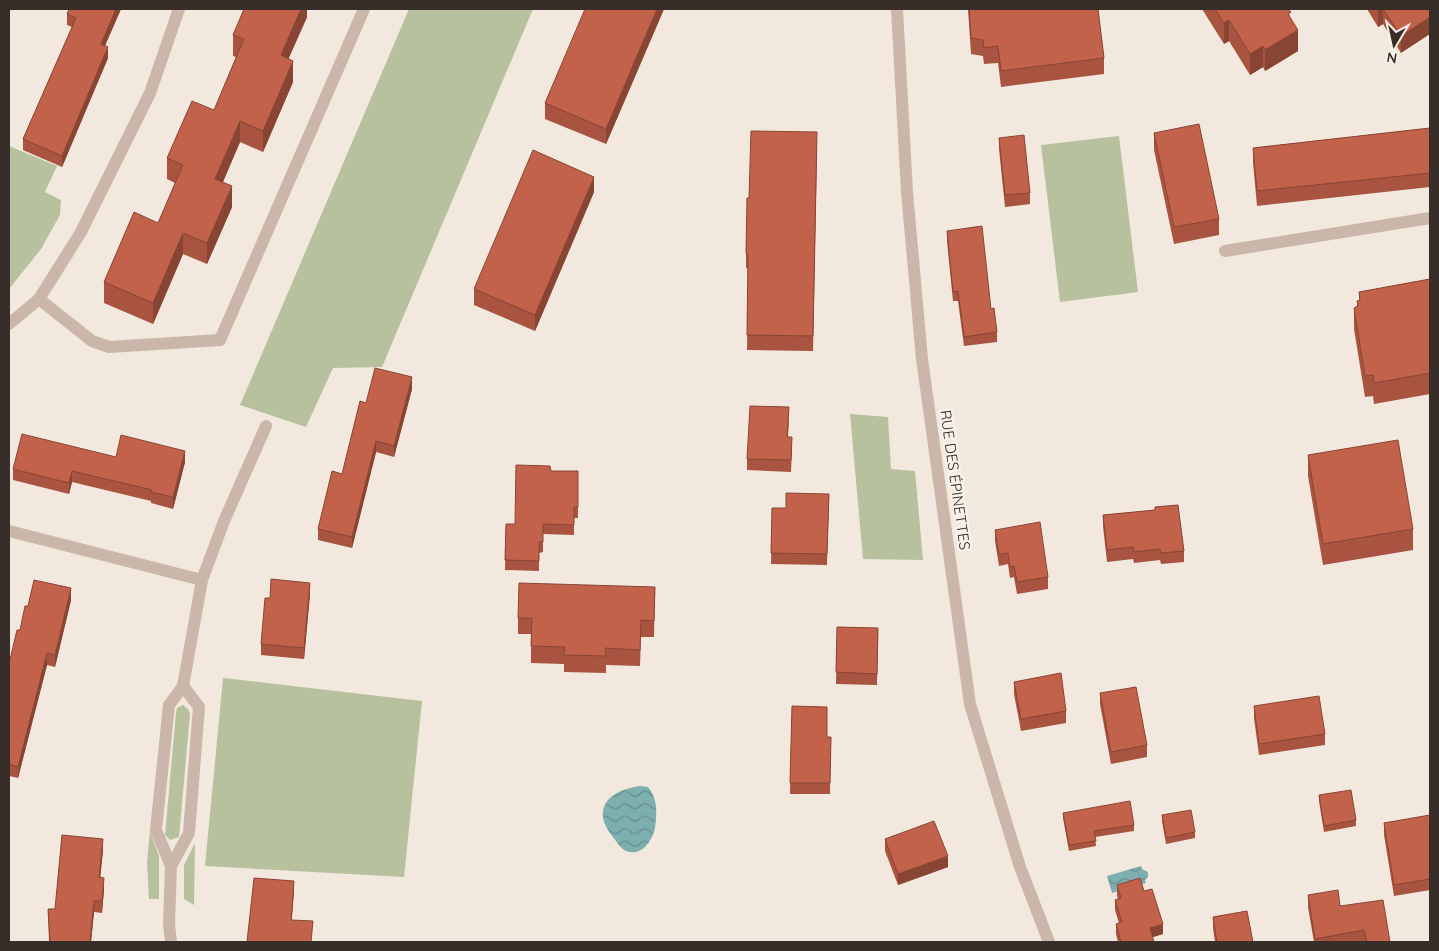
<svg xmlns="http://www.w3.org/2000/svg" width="1439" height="951" font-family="Quicksand,sans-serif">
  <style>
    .green { fill: #b7c19e }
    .water { fill: url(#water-waves) }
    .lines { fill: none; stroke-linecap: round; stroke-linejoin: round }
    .minor { stroke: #cab7aa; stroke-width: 12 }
    .wall { fill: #a85440 }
    .shaded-wall { fill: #884534 }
    .building { fill: #c3624b; stroke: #884534 }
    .labels { text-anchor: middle; stroke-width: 5; stroke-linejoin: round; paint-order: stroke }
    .street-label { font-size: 15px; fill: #372d29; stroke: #faf2ea }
  </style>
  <defs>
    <pattern id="water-waves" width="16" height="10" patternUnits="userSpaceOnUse" patternTransform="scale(1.25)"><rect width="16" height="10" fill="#7dafae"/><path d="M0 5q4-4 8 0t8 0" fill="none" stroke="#678f8e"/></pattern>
  </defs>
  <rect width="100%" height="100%" fill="#f2e8de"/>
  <g class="green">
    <polygon points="409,9 533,9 382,367 333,368 306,427 240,405"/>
    <polygon points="1119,136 1138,292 1060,302 1041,145"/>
    <polygon points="9,146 57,166 45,192 61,200 60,215 41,249 9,289"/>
    <polygon points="850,414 888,417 891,469 915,471 923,560 863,559"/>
    <polygon points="223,678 422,701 404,877 205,866"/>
    <polygon points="183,705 188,709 190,714 179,837 170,840 165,835 176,713 177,708"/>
    <polygon points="150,831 159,856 159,899 149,899 147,862"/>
    <polygon points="195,843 194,905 184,899 184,865"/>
  </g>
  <g class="water">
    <path d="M640 786 648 787C658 799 657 813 655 828 652 841 642 857 626 851 620 848 617 842 613 837 590 809 609 790 640 786Z"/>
    <polygon points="1141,866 1142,869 1148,872 1148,877 1145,880 1146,883 1112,893 1107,876"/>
  </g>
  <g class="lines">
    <g class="minor">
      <polyline points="897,9 907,192 922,359 970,704 1020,867 1049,942"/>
      <polyline points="1225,251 1430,218"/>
      <polyline points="39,299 92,341 109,347 220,340 364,9"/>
      <polyline points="9,324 39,299 81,232 150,93 179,9"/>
      <polyline points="9,531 202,580"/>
      <polyline points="171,866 189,833 199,707 183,686"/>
      <polyline points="171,942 169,924 171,866 156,830 169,705 183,686 202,580 224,521 266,426"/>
    </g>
  </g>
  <g class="wall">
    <polygon points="69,9 121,9 105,45 108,58 62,167 23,150 23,139 72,27 67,25 67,14"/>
    <polygon points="307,9 307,17 288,59 293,82 263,152 240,142 223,182 232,207 207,264 183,254 153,324 104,303 104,282 158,223 175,183 167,179 167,158 214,110 236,57 233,56 233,35"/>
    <polygon points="664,9 606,144 545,119 545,103"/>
    <polygon points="968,9 1098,9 1104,58 1104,74 1001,87 998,63 984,64 983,56 971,54"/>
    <polygon points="1202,9 1288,9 1298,51 1265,71 1263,67 1250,75 1229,41 1224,44"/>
    <polygon points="1367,9 1430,9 1401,53 1383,24 1378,27"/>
    <polygon points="1430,128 1430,187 1257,206 1253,162 1253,148"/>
    <polygon points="1154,133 1219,219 1219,235 1174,244 1154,150"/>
    <polygon points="999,138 1030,193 1030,204 1005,207 999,149"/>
    <polygon points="817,147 813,351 747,350 748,269 746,268 746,253 749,198"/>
    <polygon points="594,192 535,331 474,305 474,289"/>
    <polygon points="947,231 991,309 997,332 997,342 964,346 958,301 953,301 947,241"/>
    <polygon points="1430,279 1430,394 1374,404 1373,396 1365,397 1354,329 1354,308 1357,306 1357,301 1359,301 1359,292"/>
    <polygon points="412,389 394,457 376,452 352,548 318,540 318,529 342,474 366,403"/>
    <polygon points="789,419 788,437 792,448 791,472 747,470 747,459"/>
    <polygon points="1308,455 1413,529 1413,550 1323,565 1308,476"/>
    <polygon points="116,457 185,462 173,509 151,503 151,501 72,482 69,494 13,480 13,469"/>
    <polygon points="551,471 578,471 578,518 574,518 574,535 543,534 543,552 539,553 539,571 505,570 506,524 515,524"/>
    <polygon points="829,494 827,565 771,564 772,508 786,508"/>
    <polygon points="1155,510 1184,551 1184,562 1161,564 1160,560 1134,563 1133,559 1107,562 1103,526 1103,515"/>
    <polygon points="995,530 1048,577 1048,589 1017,594 1014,577 1010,578 1008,564 999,566 995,541"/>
    <polygon points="655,587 654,637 641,637 640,666 606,665 606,673 564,672 564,664 531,663 531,634 518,634 518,618"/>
    <polygon points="310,594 304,659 261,655 261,644 270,598"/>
    <polygon points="71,600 55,667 47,665 18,778 9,776 9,664 20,630"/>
    <polygon points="837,627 878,628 877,685 836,684"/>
    <polygon points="1014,682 1066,711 1066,723 1021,731 1014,694"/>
    <polygon points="1100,693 1147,745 1147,757 1111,764 1100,704"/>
    <polygon points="792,706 827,737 831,737 830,794 790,794"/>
    <polygon points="1254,706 1325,734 1325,745 1259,755 1254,718"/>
    <polygon points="1319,795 1356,820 1356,826 1324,832 1319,801"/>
    <polygon points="1063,813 1134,825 1134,831 1095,837 1096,846 1069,851 1063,818"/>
    <polygon points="1162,815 1195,832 1195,838 1166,844 1162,821"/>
    <polygon points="1430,815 1430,890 1394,896 1384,835 1384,823"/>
    <polygon points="885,839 948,867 898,885 885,851"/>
    <polygon points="103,850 100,878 104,889 102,913 94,912 91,942 49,942 48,909 55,909"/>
    <polygon points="1117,885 1144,891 1163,934 1152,937 1154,942 1118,942 1116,934 1116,924 1119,923 1115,910 1115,900 1118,899 1117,896"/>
    <polygon points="1308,895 1340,906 1390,942 1365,942 1364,941 1360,942 1314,942 1308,907"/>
    <polygon points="1213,917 1253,942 1215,942 1213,928"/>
  </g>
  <g class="shaded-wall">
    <polygon points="116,9 121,9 101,55 101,44"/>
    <polygon points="301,9 307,9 307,17 281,76 281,55"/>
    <polygon points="657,9 664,9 606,144 606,129"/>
    <polygon points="1381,9 1383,9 1383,24 1378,27 1378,10"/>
    <polygon points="1430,17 1430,34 1401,53 1401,36"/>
    <polygon points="1229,20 1229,41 1224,44 1224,23"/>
    <polygon points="1298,30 1298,51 1265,71 1265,50"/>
    <polygon points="1263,46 1263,67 1250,75 1250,54"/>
    <polygon points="108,47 108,58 62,167 62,156"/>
    <polygon points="293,61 293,82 263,152 263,131"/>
    <polygon points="240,121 240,142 215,200 215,179"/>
    <polygon points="594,177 594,192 535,331 535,315"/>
    <polygon points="232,186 232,207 207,264 207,243"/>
    <polygon points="183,233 183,254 153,324 153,303"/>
    <polygon points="412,377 412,389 394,457 394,446"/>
    <polygon points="376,441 376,452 352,548 352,537"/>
    <polygon points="185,451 185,462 173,509 173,497"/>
    <polygon points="72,471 72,482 69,494 69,483"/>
    <polygon points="310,583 310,594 304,659 304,648"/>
    <polygon points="71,588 71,600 55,667 55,655"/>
    <polygon points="47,653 47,665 18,778 18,767"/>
    <polygon points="103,839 103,850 99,889 99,877"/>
    <polygon points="948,856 948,867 898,885 898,874"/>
    <polygon points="104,878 104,889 102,913 102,901"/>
    <polygon points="294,881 294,892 291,931 291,920"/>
    <polygon points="94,901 94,912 91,942 90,942"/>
    <polygon points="1163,924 1163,934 1150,938 1150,928"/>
  </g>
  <g class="building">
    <polygon points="69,9 116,9 101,44 108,47 62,156 23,139 76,18 67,14"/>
    <polygon points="244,9 301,9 281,55 293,61 263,131 240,121 215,179 232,186 207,243 183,233 153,303 104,282 134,212 158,223 183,165 167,158 192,101 214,110 244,39 233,35"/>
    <polygon points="585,9 657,9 606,129 545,103"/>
    <polygon points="969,9 1098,9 1104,58 1001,71 998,46 984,48 983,40 971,38"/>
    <polygon points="1215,9 1288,9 1291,12 1288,14 1298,30 1265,50 1263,46 1250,54 1229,20 1224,23"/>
    <polygon points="1383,9 1430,9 1430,17 1401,36"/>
    <polygon points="1199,124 1219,219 1174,227 1154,133"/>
    <polygon points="1430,128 1430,173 1257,191 1253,148"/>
    <polygon points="751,131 817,132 813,336 747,335 748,254 746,253 747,198 749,198"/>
    <polygon points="1024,135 1030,193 1005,195 999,138"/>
    <polygon points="533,150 594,177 535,315 474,289"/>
    <polygon points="982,226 991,309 994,308 997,332 964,337 958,291 953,292 947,231"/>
    <polygon points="1430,279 1430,373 1374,383 1373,375 1365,376 1354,308 1358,306 1357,301 1360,300 1359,292"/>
    <polygon points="375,368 412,377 394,446 376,441 352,537 318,529 332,471 342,474 360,401 366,403"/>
    <polygon points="750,406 789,407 787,437 792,437 791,460 747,459"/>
    <polygon points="22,434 116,457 121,435 185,451 173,497 151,492 152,490 72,471 69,483 13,469"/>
    <polygon points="1398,440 1413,529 1323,544 1308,455"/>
    <polygon points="516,465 550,466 551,471 578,471 578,507 574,507 574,525 543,524 543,542 539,542 539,561 505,560 506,524 515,524"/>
    <polygon points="786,493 829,494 827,554 771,553 772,508 786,508"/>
    <polygon points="1178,505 1184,551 1161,553 1160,549 1134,552 1133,547 1107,550 1103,515 1155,510 1155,507"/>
    <polygon points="1040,522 1048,577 1017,582 1014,566 1010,567 1008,553 999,554 995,530"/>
    <polygon points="271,579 310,583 304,648 261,644 265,598 270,598"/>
    <polygon points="34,580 71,588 55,655 47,653 18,767 9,764 9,664 17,630 20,630 25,606 28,606"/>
    <polygon points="519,583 655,587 654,621 641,620 640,650 605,648 606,656 564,655 565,647 531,646 532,618 518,618"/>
    <polygon points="837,627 878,628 877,674 836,672"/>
    <polygon points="1061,673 1066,711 1021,719 1014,682"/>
    <polygon points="1136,687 1147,745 1111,752 1100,693"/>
    <polygon points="1319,696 1325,734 1259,744 1254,706"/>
    <polygon points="792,706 827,707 827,737 831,737 830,783 790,783"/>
    <polygon points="1351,790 1356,820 1324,826 1319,795"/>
    <polygon points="1130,801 1134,825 1094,831 1096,841 1069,845 1063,813"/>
    <polygon points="1191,810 1195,832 1166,838 1162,815"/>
    <polygon points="1430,815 1430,879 1394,885 1384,823"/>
    <polygon points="934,821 948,856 898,874 885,839"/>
    <polygon points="62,835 103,839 99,877 104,878 102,901 94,901 90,942 50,942 48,909 55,909"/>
    <polygon points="254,878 294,881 291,920 313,921 311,942 247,942"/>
    <polygon points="1140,878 1144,891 1152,889 1163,924 1150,928 1154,942 1121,942 1116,924 1122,922 1115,900 1121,898 1117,885"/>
    <polygon points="1338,890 1340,906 1383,900 1390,942 1367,942 1364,930 1315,939 1308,895"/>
    <polygon points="1247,911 1253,942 1217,942 1213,917"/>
  </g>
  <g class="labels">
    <g class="street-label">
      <text transform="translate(955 480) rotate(82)" y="5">RUE DES ÉPINETTES</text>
    </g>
  </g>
  <rect width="1439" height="951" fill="none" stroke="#372d29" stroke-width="20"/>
  <g transform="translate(1394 45) rotate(189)" stroke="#faf2ea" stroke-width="4" paint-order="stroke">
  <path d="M0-4L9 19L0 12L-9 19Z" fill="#372d29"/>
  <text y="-8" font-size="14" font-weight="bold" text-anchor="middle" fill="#372d29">N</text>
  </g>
</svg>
